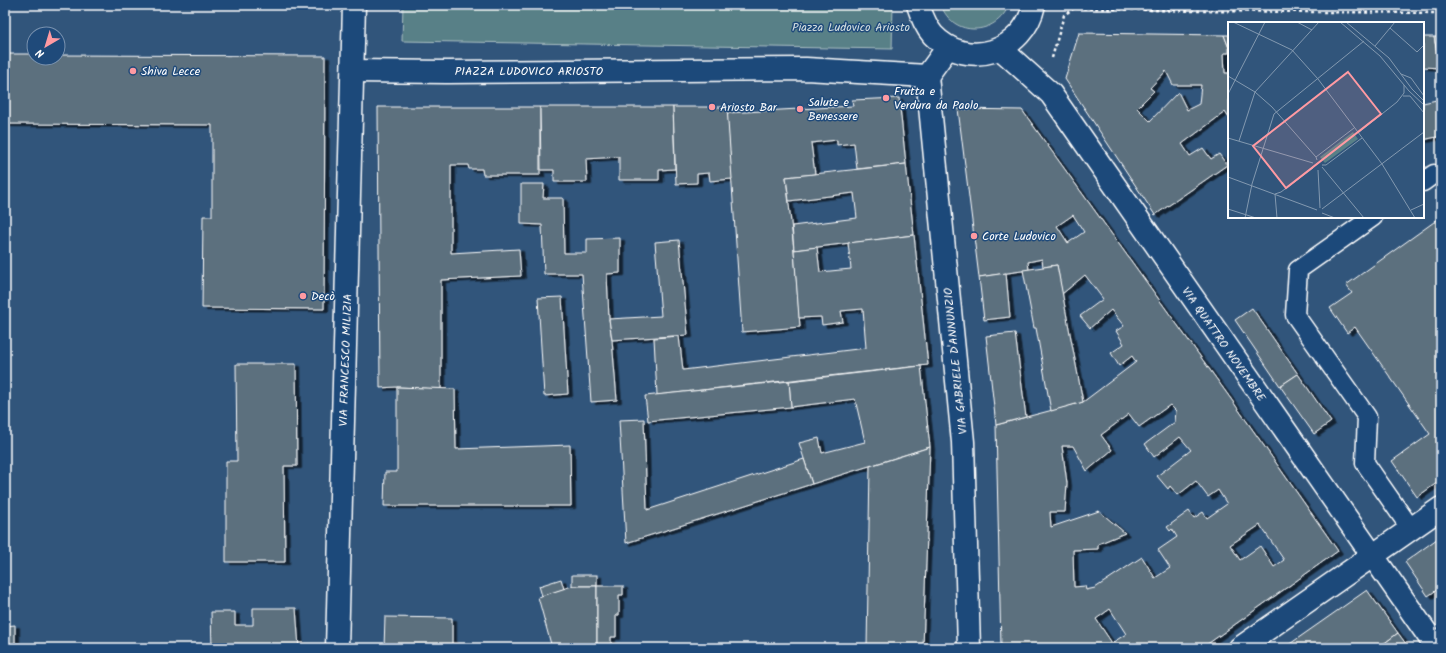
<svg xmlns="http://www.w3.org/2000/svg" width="1446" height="653" font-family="Kalam,sans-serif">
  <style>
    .green { fill: #588087; stroke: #acc0c3 }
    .building { fill: #5c707e; stroke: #fff; fill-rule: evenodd; filter: url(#shadow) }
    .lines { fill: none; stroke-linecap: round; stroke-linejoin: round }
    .service-casing { stroke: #fff; stroke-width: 21 }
    .minor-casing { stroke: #fff; stroke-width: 25 }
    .path { stroke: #fff; stroke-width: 2.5; stroke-dasharray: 3 3; stroke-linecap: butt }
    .service { stroke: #1f4a7a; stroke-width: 18 }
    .minor { stroke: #1f4a7a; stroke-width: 22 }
    .poi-dot { fill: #ff9aa2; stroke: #1f4a7a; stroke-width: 1.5 }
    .labels { text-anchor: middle; stroke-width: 3; stroke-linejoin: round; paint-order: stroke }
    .park-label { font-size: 12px; fill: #d5dfe1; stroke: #1f4a7a }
    .poi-label { font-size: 12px; fill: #fff; stroke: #1f4a7a; text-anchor: start }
    .street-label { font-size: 12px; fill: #fff; stroke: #1f4a7a }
    .inset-road { fill: none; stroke: #8399b0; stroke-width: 1 }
    .view { fill: #ff9aa2; fill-opacity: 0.15; stroke: #ff9aa2; stroke-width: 2 }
    .inset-edge { fill: none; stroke: #fff; stroke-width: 2 }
  </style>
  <defs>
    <filter id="shadow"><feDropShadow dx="4.5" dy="2.5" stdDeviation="0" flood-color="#0009"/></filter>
  </defs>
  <rect width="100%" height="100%" fill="#31557b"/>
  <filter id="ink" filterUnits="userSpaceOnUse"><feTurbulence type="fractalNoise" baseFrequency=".025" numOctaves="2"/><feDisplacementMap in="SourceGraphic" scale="8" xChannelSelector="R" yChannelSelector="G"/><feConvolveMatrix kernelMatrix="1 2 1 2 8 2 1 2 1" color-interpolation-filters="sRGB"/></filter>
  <g filter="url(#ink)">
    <g class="green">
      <polygon points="403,5 893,5 892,49 402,41"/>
      <path d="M941 5H1009C996 36 953 38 941 5Z"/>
    </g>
    <g class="building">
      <path d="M1079 33 1224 35 1229 48V53H1224L1225 73H1229V118L1225 112 1182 144 1190 156 1203 148 1211 159 1219 154 1227 165 1155 215 1065 79ZM1166 71 1173 85H1201L1199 104 1187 110 1178 92 1150 121 1137 108 1154 91 1150 88Z"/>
      <polygon points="1224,35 1229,35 1229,48"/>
      <polygon points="1423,37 1434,37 1440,68 1423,67"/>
      <polygon points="1434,37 1441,37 1441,68 1440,68"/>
      <polygon points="5,54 34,54 34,58 58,58 58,55 325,56 324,309 202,308 203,216 212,216 212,125 5,124"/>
      <polygon points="899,98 906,164 857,169 854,143 837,145 837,140 811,143 815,174 786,177 794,250 800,327 742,332 727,113 853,106 852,100"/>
      <polygon points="1441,99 1441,136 1423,140 1423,103"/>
      <polygon points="378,107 540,107 540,175 483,175 482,169 469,169 468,165 451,165 451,253 519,249 521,276 441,280 441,389 397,387 380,388"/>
      <polygon points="540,107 673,107 675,169 659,170 659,180 619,180 619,157 586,159 587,182 554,182 554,170 541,170"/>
      <polygon points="673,107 727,107 732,179 710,181 709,173 697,174 697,183 676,184"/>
      <path d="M958 109 1022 110 1231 399 1338 551 1202 648H1001L996 425 1083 402 1136 362 1132 356 1119 366 1111 353 1124 344 1116 331 1124 326 1111 310 1090 328 1080 316 1103 299 1085 275 1062 294 1057 265 1043 267 1042 259 1028 262 1029 270 979 277ZM1073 215 1084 232 1068 243 1057 226ZM1170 405 1176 411 1175 422 1145 444 1154 457 1180 437 1191 450 1157 476 1168 489 1170 486 1178 495 1196 481 1208 497 1218 490 1227 504 1207 518 1203 512 1194 518 1189 511 1167 527 1170 531 1172 529 1177 537 1158 550 1170 568 1155 578 1142 557 1095 588 1086 590 1085 586 1074 587 1073 550 1098 549V544L1125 533 1099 511 1051 527 1050 512H1065L1067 483 1062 446H1073L1087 471 1112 450 1101 435 1129 414 1139 427ZM1260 525 1284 560 1274 567 1260 546 1240 560 1230 545ZM1110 609 1126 634 1112 643 1096 619Z"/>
      <polygon points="906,164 914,235 794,250 792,226 857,218 854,193 789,201 786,177"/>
      <polygon points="521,184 544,184 543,198 563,198 564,253 587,253 587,239 620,238 620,273 607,274 609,319 612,340 617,400 591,402 582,274 544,274 542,225 521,224"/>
      <polygon points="1441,217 1441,480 1417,497 1392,461 1430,434 1355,327 1347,333 1330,308 1352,293 1346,285"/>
      <polygon points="914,235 928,365 657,395 654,338 679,336 683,370 866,348 863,309 841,311 843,322 822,325 821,317 799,318 794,250 817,247 820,272 851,269 848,243"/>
      <polygon points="679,240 688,335 612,340 609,319 661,316 655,242"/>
      <polygon points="1057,265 1083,402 1051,411 1036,328 1034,328 1023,270"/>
      <polygon points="1006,273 1010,317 984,320 979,277"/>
      <polygon points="562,297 568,394 544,396 538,298"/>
      <polygon points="1252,308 1298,374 1280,386 1235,320"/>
      <polygon points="1015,333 1026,417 996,425 986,336"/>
      <polygon points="236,364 296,364 297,466 284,466 285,562 226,562 226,461 237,461"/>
      <polygon points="921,366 930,447 812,484 799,443 819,438 822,453 865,442 855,399 791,407 789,381"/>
      <polygon points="1298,374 1331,422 1314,434 1280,386"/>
      <polygon points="789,381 791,407 648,421 645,396"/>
      <polygon points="397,387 455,389 456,449 570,445 571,506 384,506 385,472 397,472"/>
      <polygon points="644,419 647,510 804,459 812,484 626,543 619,420"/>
      <polygon points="930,447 923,648 867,648 870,466"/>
      <polygon points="1441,536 1441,587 1428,596 1405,562"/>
      <rect x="572" y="575" width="25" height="11"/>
      <polygon points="561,579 564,589 542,596 539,586"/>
      <polygon points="572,586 597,586 597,648 552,648 538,597"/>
      <polygon points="597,586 623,586 623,595 619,595 619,615 616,615 616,637 611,637 611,648 597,648"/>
      <polygon points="1367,590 1398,633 1378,648 1284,648"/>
      <polygon points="253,608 296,608 299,648 212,648 211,612 235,612 235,625 253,625"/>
      <polygon points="385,617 452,618 452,648 384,648"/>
      <polygon points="15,625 15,648 5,648 5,626"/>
      <polygon points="1398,633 1409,648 1378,648"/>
    </g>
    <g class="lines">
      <defs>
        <g id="service">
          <polyline points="1423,182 1434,174"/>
          <polyline points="1373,217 1298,270 1295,315 1367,417 1365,463 1411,529"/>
        </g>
        <g id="minor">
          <path d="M918 5C922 16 925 26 933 35 967 71 1024 52 1034 5"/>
          <polyline points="1001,49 1051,94 1437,648"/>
          <polyline points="353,71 447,72 806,69 927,76 948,47"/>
          <polyline points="927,76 963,442 969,648"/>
          <polyline points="337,648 354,5"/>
          <polyline points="1240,648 1441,508"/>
        </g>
      </defs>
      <use href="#service" class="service-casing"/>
      <use href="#minor" class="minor-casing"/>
      <polyline class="path" points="1052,58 1064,15 1074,8 1195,11 1441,13"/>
      <use href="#service" class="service"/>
      <use href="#minor" class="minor"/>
    </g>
  </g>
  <g class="poi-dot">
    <circle cx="133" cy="71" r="4"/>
    <circle cx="886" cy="98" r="4"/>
    <circle cx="712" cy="107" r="4"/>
    <circle cx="800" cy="109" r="4"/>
    <circle cx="974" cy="236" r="4"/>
    <circle cx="303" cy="296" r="4"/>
  </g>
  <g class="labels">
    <g class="park-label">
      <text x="851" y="31">Piazza Ludovico Ariosto</text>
    </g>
    <g class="poi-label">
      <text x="141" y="75">Shiva Lecce</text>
      <text x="894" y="95">Frutta e<tspan x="894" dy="14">Verdura da Paolo</tspan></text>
      <text x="808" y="106">Salute e<tspan x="808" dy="14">Benessere</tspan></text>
      <text x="720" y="111">Ariosto Bar</text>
      <text x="982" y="240">Corte Ludovico</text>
      <text x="311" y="300">Decò</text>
    </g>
    <g class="street-label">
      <text x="529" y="75">PIAZZA LUDOVICO ARIOSTO</text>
      <text transform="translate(1224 344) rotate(55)" y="4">VIA QUATTRO NOVEMBRE</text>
      <text transform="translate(345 360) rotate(-88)" y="4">VIA FRANCESCO MILIZIA</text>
      <text transform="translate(955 361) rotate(-96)" y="4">VIA GABRIELE D'ANNUNZIO</text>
    </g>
  </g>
  <g transform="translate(1228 22)">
    <rect width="196" height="196" fill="#31557b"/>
    <path d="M125 110 130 117 97 141 92 135Z" fill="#588087"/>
    <path class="inset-road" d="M5 0 64 28 90 57 154 142 187 196M69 0 84 8M112 0 152 34 181 69 196 83M118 0 161 36 184 67 196 79M162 6 189 30 196 23M147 24 167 0M173 52 183 56 196 74M0 54 27 70 44 85 88 135M0 72 37 0M175 74H182L196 91M130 111 169 80 176 71V63M0 116 85 141M11 119 27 70 91 0M89 138 88 135 126 106M94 143H98L134 116M94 145 136 196M90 148 92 186M0 155 89 188M0 187 28 196M94 187 196 110M183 188 196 182M94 191 107 196M17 196 24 162 46 92 136 19M49 196 47 172 53 170 85 146"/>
    <path class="view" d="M120 50 153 92 58 166 25 124Z"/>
    <rect width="196" height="196" class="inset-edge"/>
  </g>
  <rect width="1446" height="653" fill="none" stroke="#1f4a7a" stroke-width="20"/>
  <rect x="10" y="10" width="1426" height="633" fill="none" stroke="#fff" stroke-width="1.5" filter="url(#ink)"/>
  <g transform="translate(46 46) rotate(218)"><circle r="19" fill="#1f4a7a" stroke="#7992af"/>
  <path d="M0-3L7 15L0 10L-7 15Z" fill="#ff9aa2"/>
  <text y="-6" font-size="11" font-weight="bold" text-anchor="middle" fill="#ffffff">N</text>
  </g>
</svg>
